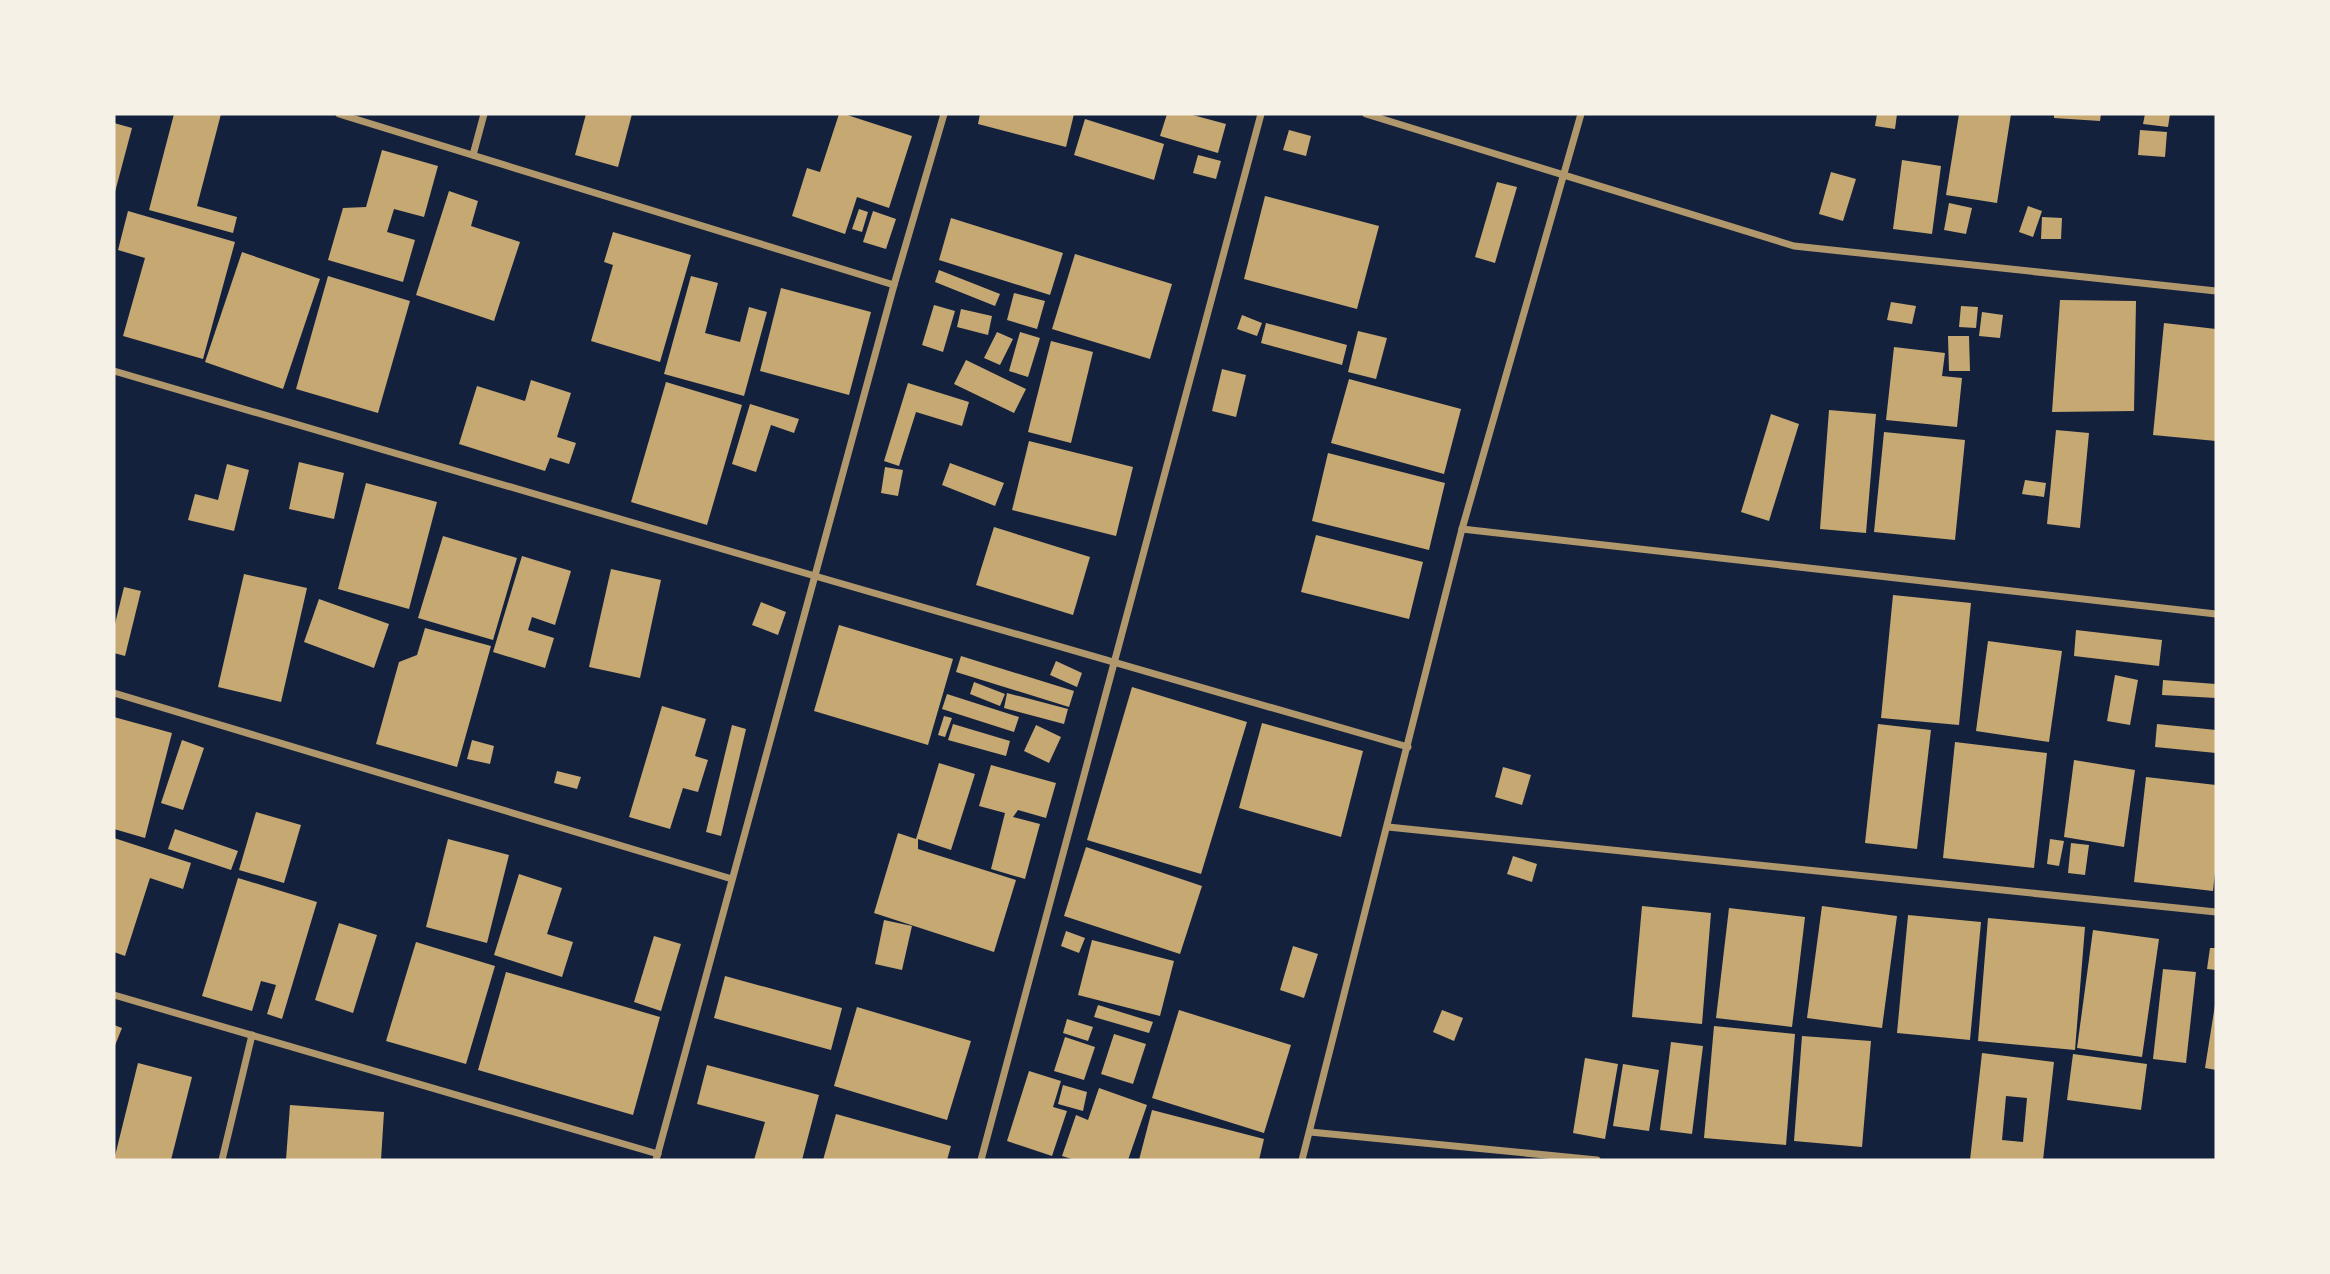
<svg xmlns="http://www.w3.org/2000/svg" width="2330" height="1274" font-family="Quicksand,sans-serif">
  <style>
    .building { fill: #c6a872; fill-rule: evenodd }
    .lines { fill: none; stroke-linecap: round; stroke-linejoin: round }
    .minor { stroke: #b1986c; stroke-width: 7 }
  </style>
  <rect width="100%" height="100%" fill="#14213d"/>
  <g class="building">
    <polygon points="174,114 221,114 197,206 237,217 233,233 149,210"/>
    <polygon points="586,114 632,114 618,167 575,155"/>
    <polygon points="839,114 844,114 912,136 889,208 857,197 845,234 792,216 807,168 820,172"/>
    <polygon points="980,114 1074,114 1066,147 978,124"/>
    <polygon points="1167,114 1189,114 1226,124 1218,153 1160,136"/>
    <polygon points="1877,114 1897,114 1895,129 1875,126"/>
    <polygon points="1959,114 2011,114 1997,203 1946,195"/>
    <polygon points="2054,114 2101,114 2100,121 2054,118"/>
    <polygon points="2145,114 2170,114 2168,127 2143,124"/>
    <polygon points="1085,119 1164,144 1154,180 1074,155"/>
    <polygon points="114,123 132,128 115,192 114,192"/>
    <polygon points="1289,130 1311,136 1306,156 1283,150"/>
    <polygon points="2140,130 2167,132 2165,157 2138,155"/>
    <polygon points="382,150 438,166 424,217 394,209 387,232 415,240 403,282 328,260 343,208 366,207"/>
    <polygon points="1198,155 1221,161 1216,179 1193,173"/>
    <polygon points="1902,160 1941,166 1932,234 1893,229"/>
    <polygon points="1831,172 1856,179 1843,221 1819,214"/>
    <polygon points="1497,182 1517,187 1495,263 1475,257"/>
    <polygon points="449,191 478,201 471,226 520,242 494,321 416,295"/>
    <polygon points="1265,196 1379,226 1357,309 1244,279"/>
    <polygon points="1949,203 1972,208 1966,234 1944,230"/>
    <polygon points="2028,206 2042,211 2033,237 2019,232"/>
    <polygon points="859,209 868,212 862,232 852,229"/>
    <polygon points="128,211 235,242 203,359 123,336 145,258 118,250"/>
    <polygon points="873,211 896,219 886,249 863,242"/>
    <polygon points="2042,217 2062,218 2061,239 2041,239"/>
    <polygon points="951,218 1063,253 1050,295 939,260"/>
    <polygon points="613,232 691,255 660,362 591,341 613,265 604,262"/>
    <polygon points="242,252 320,279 283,389 205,362"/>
    <polygon points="1075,254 1172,284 1150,359 1052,329"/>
    <polygon points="939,270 1000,294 995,306 935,282"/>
    <polygon points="328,276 410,301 378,413 296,389"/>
    <polygon points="691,276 718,283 705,333 740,342 749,307 767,312 744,396 664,374"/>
    <polygon points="781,288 871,312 849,395 760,371"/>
    <polygon points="1014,293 1045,301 1037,329 1007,320"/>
    <polygon points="2060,300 2136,301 2134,411 2052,412"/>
    <polygon points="1891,302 1916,306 1912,324 1887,320"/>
    <polygon points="934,305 955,311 943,352 922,345"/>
    <polygon points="1961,306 1978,307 1976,328 1959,327"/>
    <polygon points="961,309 992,316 988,335 957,327"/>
    <polygon points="1982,312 2003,315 2000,338 1979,336"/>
    <polygon points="1242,315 1262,323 1257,336 1237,329"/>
    <polygon points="1266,323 1347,345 1342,365 1261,343"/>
    <polygon points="2164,323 2216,329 2216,441 2153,435"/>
    <polygon points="1358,331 1387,338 1376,379 1348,372"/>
    <polygon points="997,332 1013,339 1000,365 984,358"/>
    <polygon points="1020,332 1040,338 1028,377 1009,371"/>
    <polygon points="1948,336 1969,336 1970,371 1949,371"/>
    <polygon points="1051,341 1093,352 1071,443 1028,432"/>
    <polygon points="1894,347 1945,353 1942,376 1962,378 1957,427 1886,420"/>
    <polygon points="966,360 1026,389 1014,413 954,384"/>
    <polygon points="1222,369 1246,375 1236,417 1212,411"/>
    <polygon points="1349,379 1461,409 1444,474 1331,443"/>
    <polygon points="531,380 571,393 557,437 576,443 569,464 550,458 545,471 459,444 477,386 525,401"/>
    <polygon points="666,382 742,405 707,525 631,502"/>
    <polygon points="908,383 969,402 962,426 916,412 899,466 884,461"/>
    <polygon points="750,404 799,419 794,433 771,425 756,472 732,464"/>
    <polygon points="1829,410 1876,414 1866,533 1820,529"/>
    <polygon points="1771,414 1799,424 1769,521 1741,512"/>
    <polygon points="2056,430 2089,433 2080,528 2047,524"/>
    <polygon points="1884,432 1965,440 1955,540 1874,532"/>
    <polygon points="1029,441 1133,467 1116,536 1012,510"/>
    <polygon points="1328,453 1445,483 1429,550 1312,521"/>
    <polygon points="299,462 344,473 334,519 289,509"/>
    <polygon points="950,463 1004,483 995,506 942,485"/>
    <polygon points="227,464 249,470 234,531 188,520 195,494 218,500"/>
    <polygon points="885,467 903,470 898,496 881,493"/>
    <polygon points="2025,480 2046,483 2044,497 2022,494"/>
    <polygon points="366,483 437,502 409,609 338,589"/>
    <polygon points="994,527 1090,557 1073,615 976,585"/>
    <polygon points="1316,535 1423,562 1409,619 1301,592"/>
    <polygon points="443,536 517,558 493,640 418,618"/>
    <polygon points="522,556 571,571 555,625 532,617 528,630 554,638 545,668 493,652"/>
    <polygon points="611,569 661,580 640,678 589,667"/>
    <polygon points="244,574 307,588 281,702 218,687"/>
    <polygon points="124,587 141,591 125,656 114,653 114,628"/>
    <polygon points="1893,595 1971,603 1959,725 1881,718"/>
    <polygon points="319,599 389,624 374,668 304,642"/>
    <polygon points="761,602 786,612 778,635 752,625"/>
    <polygon points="839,625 953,659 928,745 814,711"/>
    <polygon points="425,628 491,646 457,767 376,744 399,662 417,655"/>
    <polygon points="2076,630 2162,640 2159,666 2074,656"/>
    <polygon points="1988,641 2062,651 2049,742 1976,731"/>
    <polygon points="961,656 1074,691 1069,707 956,672"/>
    <polygon points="1056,661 1082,673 1077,687 1050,675"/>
    <polygon points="2115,675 2138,680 2130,725 2107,721"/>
    <polygon points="2163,680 2216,684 2216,698 2162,695"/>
    <polygon points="974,682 1005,694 1000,706 970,694"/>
    <polygon points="1132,687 1247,722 1201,874 1087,840"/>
    <polygon points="1007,693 1068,709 1064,724 1004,708"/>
    <polygon points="947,694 1019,717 1014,732 942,709"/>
    <polygon points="662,706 706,719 695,756 708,760 698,792 683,788 670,829 629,817"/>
    <polygon points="944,716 952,718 945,737 938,735"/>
    <polygon points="114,717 172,733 145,838 114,829"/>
    <polygon points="1262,723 1363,751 1341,837 1239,808"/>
    <polygon points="953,724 1010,741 1006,756 948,740"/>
    <polygon points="1878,724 1931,730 1917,849 1865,843"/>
    <polygon points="2157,724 2216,730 2216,753 2155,747"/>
    <polygon points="732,725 746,729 721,836 706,832"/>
    <polygon points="1036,725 1061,737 1049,763 1024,751"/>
    <polygon points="182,740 204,748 183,810 161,803"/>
    <polygon points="472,740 494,746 490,764 467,759"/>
    <polygon points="1955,742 2047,753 2034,868 1943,858"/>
    <polygon points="2074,760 2135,770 2124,847 2064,837"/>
    <polygon points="939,763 975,774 951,850 918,839 918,849 1016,880 994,952 874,913 898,833 916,839"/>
    <polygon points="991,765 1056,783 1046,818 1018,810 1013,817 1040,824 1025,879 991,869 1005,813 979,806"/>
    <polygon points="1503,767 1531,775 1522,805 1495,797"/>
    <polygon points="557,771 581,777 577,789 554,783"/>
    <polygon points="2146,777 2216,785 2216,863 2213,891 2134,882"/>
    <polygon points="256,812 301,825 284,883 239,870"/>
    <polygon points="175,829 238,851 231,870 168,849"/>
    <polygon points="114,838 191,863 183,889 150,878 125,956 114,952"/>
    <polygon points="448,839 509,855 487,943 426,927"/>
    <polygon points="2050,839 2064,841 2059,866 2047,864"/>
    <polygon points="2071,843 2089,845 2085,875 2068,873"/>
    <polygon points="1086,847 1202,886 1180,954 1064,916"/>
    <polygon points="1513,856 1537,864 1532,882 1507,874"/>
    <polygon points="519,874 562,888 547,934 573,942 562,977 494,955"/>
    <polygon points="238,878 317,902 282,1019 267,1014 276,985 261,981 252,1011 202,996"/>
    <polygon points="1642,906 1711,913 1702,1024 1632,1017"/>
    <polygon points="1822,906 1897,916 1882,1028 1807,1018"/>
    <polygon points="1729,908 1805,917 1792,1027 1716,1018"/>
    <polygon points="1908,915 1981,922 1970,1040 1897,1033"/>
    <polygon points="1988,918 2085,927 2075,1050 1978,1041"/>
    <polygon points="884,920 912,926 902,970 875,964"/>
    <polygon points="339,923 377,935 353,1013 315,1000"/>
    <polygon points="2093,930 2159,939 2142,1057 2077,1048"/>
    <polygon points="1066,931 1085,938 1079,953 1061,946"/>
    <polygon points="654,936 681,944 661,1011 634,1002"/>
    <polygon points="1092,940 1174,961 1160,1016 1078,995"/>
    <polygon points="416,942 495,966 466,1064 386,1041"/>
    <polygon points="1293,946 1318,954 1304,998 1280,990"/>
    <polygon points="2210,948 2216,948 2216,970 2207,969"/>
    <polygon points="2163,969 2196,972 2186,1063 2153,1059"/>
    <polygon points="506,972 660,1017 633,1115 478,1070"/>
    <polygon points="725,976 842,1008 831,1050 714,1018"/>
    <polygon points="1098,1005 1153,1022 1149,1033 1094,1017"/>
    <polygon points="2215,1005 2216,1005 2216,1070 2205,1068"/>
    <polygon points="857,1007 971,1041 947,1120 834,1086"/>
    <polygon points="1179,1010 1291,1045 1264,1133 1152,1098"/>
    <polygon points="1442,1010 1463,1018 1454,1041 1433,1032"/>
    <polygon points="1067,1019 1093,1027 1088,1041 1063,1033"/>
    <polygon points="114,1025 122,1028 114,1048"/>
    <polygon points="1714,1026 1795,1034 1786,1145 1704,1138"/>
    <polygon points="1114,1034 1146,1044 1133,1084 1101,1074"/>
    <polygon points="1802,1036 1871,1041 1862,1147 1794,1141"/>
    <polygon points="1065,1037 1095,1047 1084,1080 1054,1071"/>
    <polygon points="1671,1042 1703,1046 1692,1134 1660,1130"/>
    <path d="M1982 1053 2054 1062 2043 1160H1970ZM2006 1096 2027 1098 2023 1142 2002 1140Z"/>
    <polygon points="2073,1054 2147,1064 2141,1110 2067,1100"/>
    <polygon points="1585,1058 1618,1064 1605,1139 1573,1133"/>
    <polygon points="138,1063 192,1077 171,1160 114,1160"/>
    <polygon points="1623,1064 1659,1070 1649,1131 1613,1126"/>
    <polygon points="707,1065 819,1095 802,1160 754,1160 765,1122 697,1104"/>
    <polygon points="1029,1071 1061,1081 1053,1107 1067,1111 1052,1156 1007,1141"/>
    <polygon points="1063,1085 1087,1092 1083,1111 1058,1104"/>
    <polygon points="1099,1088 1147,1105 1128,1160 1075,1160 1062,1156 1076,1115 1088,1120"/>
    <polygon points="290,1105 384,1112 381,1160 286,1160"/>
    <polygon points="1152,1110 1264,1139 1259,1160 1139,1160"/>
    <polygon points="836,1114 951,1146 947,1160 823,1160"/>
  </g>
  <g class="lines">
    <g class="minor">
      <polyline points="339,114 894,285"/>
      <polyline points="1366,114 1794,246 2216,291"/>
      <polyline points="473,155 484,114"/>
      <polyline points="114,371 815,576 1408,747"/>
      <polyline points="1462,529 2216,614"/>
      <polyline points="114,693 732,879"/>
      <polyline points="1388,827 2216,912"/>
      <polyline points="114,995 658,1154"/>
      <polyline points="1310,1132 1597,1160"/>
      <polyline points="222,1160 252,1035"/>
      <polyline points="656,1160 894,285 944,114"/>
      <polyline points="981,1160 1261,114"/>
      <polyline points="1302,1160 1462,529 1581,114"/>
    </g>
  </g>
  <rect width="2330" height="1274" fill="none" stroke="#f6f1e7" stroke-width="231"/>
</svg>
